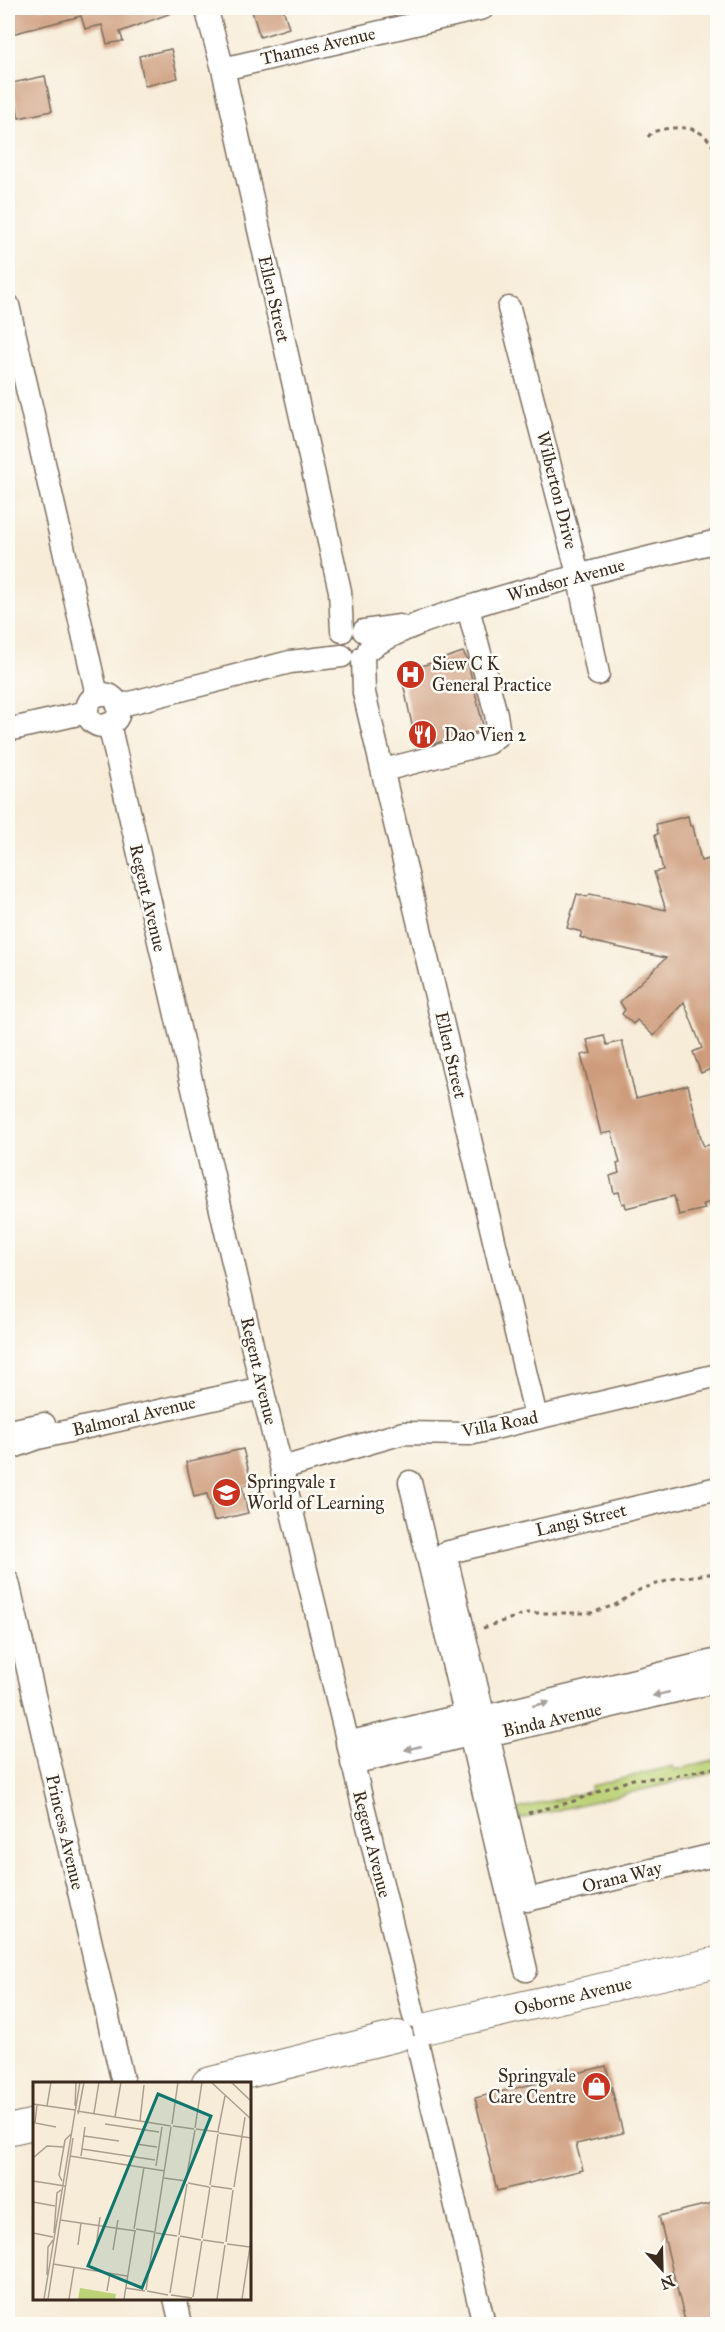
<svg xmlns="http://www.w3.org/2000/svg" width="725" height="2332" font-family="'IM FELL Great Primer',serif">
  <style>
    .green { fill: #bcd276; stroke: #7c7e4a; stroke-width: 1.5 }
    .building { fill: #ce9c7b }
    .lines { fill: none; stroke-linecap: round; stroke-linejoin: round }
    .minor-casing { stroke: #7d6e5f; stroke-width: 25 }
    .major-casing { stroke: #7d6e5f; stroke-width: 32 }
    .path { stroke: #7d6e5f; stroke-width: 3; stroke-dasharray: 4.5 4.5; stroke-linecap: butt }
    .minor { stroke: #fff; stroke-width: 22 }
    .major { stroke: #fff; stroke-width: 30 }
    .oneway { fill: #a79f9a }
    .labels { text-anchor: middle; stroke-width: 5; stroke-linejoin: round; paint-order: stroke }
    .street-label { font-size: 18px; fill: #3b2a1e; stroke: #fdfcf7 }
    .poi-label { font-size: 18px; fill: #3b2a1e; stroke: #fdfcf7; text-anchor: start }
    .inset-road { fill: none; stroke: #ac9e8e; stroke-width: 1.5 }
    .view { fill: #0f766e; fill-opacity: 0.15; stroke: #0f766e; stroke-width: 3 }
    .inset-edge { fill: none; stroke: #3b2a1e; stroke-width: 3 }
  </style>
  <rect width="100%" height="100%" fill="#fdfcf7"/>
  <filter id="ink" filterUnits="userSpaceOnUse"><feTurbulence type="fractalNoise" baseFrequency=".0167" numOctaves="2"/><feDisplacementMap in="SourceGraphic" scale="12" xChannelSelector="R" yChannelSelector="G"/><feConvolveMatrix kernelMatrix="1 2 1 2 8 2 1 2 1" color-interpolation-filters="sRGB"/></filter>
  <filter id="wash" filterUnits="userSpaceOnUse"><feTurbulence type="fractalNoise" baseFrequency=".008" numOctaves="4" result="noise"/><feDisplacementMap in="SourceGraphic" scale="24" xChannelSelector="R" yChannelSelector="G"/><feGaussianBlur stdDeviation="1.35" result="paint"/><feColorMatrix in="noise" values="0 0 0 0 0 0 0 0 0 0 0 0 0 0 0 0 0 1.4 0 .05"/><feComposite in="paint" operator="in"/></filter>
  <g filter="url(#wash)">
    <rect width="100%" height="100%" fill="#f7ecd8"/>
    <polygon class="green" points="717,1760 717,1772 520,1819 517,1809 591,1791 591,1786 673,1766 675,1770"/>
    <g id="blocks">
      <g class="building">
        <polygon points="8,8 181,8 182,9 120,32 123,41 107,44 102,25 85,29 81,16 8,35"/>
        <polygon points="251,8 283,8 289,28 260,37"/>
        <polygon points="171,49 178,78 145,86 139,56"/>
        <polygon points="45,76 52,111 19,118 12,83"/>
        <polygon points="463,652 467,659 483,725 481,731 425,746 416,744 401,673"/>
        <polygon points="688,816 690,826 693,826 701,861 709,859 717,899 717,1084 711,1069 701,1073 693,1052 702,1048 684,1002 654,1036 637,1020 633,1024 622,1014 625,1010 620,1002 666,958 594,942 580,937 582,932 567,928 577,894 587,897 590,894 666,910 654,872 663,870 655,835 658,834 656,824"/>
        <polygon points="604,1036 607,1045 622,1041 636,1098 688,1085 702,1142 704,1146 714,1144 717,1158 717,1201 703,1204 705,1209 679,1215 674,1196 626,1208 625,1203 622,1204 619,1192 614,1193 610,1176 619,1173 617,1164 620,1163 612,1132 601,1134 581,1055 591,1053 587,1040"/>
        <polygon points="243,1449 252,1484 242,1486 248,1513 214,1521 207,1494 194,1497 186,1462"/>
        <polygon points="606,2066 623,2133 576,2144 583,2170 497,2191 475,2098"/>
        <polygon points="717,2202 717,2321 686,2325 659,2216"/>
      </g>
    </g>
  </g>
  <g filter="url(#ink)">
    <use href="#blocks" fill-opacity="0" stroke="#7d6e5f" stroke-width="1.5"/>
    <g class="lines">
      <defs>
        <g id="minor">
          <polyline points="206,8 223,69 340,591 342,631"/>
          <polyline points="223,69 483,8"/>
          <polyline points="8,305 97,695"/>
          <polyline points="509,308 578,574 598,674"/>
          <polyline points="364,631 400,626"/>
          <path d="M369 649C406 624 450 613 492 600 567 578 642 559 718 541"/>
          <polyline points="363,657 364,693 536,1417"/>
          <circle cx="103" cy="710" r="16"/>
          <polyline points="118,706 290,662 342,656"/>
          <polyline points="109,724 262,1388 414,2016"/>
          <polyline points="8,730 87,712"/>
          <polyline points="384,770 488,743 499,734 496,714 468,608"/>
          <polyline points="8,1431 44,1424"/>
          <polyline points="8,1449 38,1438 262,1388"/>
          <polyline points="282,1468 403,1433 469,1434 718,1375"/>
          <polyline points="410,1482 526,1970"/>
          <polyline points="718,1488 445,1553 527,1900 718,1854"/>
          <polyline points="8,1582 123,2083"/>
          <polyline points="484,1717 718,1660"/>
          <polyline points="488,1735 718,1681"/>
          <polyline points="347,1743 465,1715"/>
          <polyline points="352,1763 469,1735"/>
          <polyline points="418,2046 484,2324"/>
          <polyline points="175,2298 181,2324"/>
        </g>
        <g id="major">
          <polyline points="428,2028 718,1962"/>
          <polyline points="207,2083 398,2036"/>
          <polyline points="8,2130 34,2124"/>
        </g>
      </defs>
      <use href="#minor" class="minor-casing"/>
      <use href="#major" class="major-casing"/>
      <g class="path">
        <path d="M648 137 652 132C682 124 708 124 718 159"/>
        <polyline points="483,1628 527,1613 591,1613 615,1605 641,1589 676,1578 718,1573"/>
        <polyline points="528,1813 571,1802 633,1779 670,1777 718,1767"/>
      </g>
      <use href="#minor" class="minor"/>
      <use href="#major" class="major"/>
    </g>
    <defs><path id="oneway-solid" d="M-6-.8H1V-3.2L6.5 0L1 3.2V.8H-6Z" transform="scale(1.5)"/></defs>
    <g class="oneway">
      <use href="#oneway-solid" transform="translate(661 1694) rotate(167)"/>
      <use href="#oneway-solid" transform="translate(541 1704) rotate(-13)"/>
      <use href="#oneway-solid" transform="translate(413 1748) rotate(167)"/>
    </g>
  </g>
  <defs>
    <symbol id="hospital-disc" viewBox="-11 -11 22 22"><circle r="9.5" fill="#c8321e" stroke="#fdfcf7"/><path d="M-5-5h3v3.5h4V-5h3V5h-3V1.5h-4V5h-3Z" fill="#fff"/></symbol>
    <symbol id="restaurant-disc" viewBox="-11 -11 22 22"><circle r="9.5" fill="#c8321e" stroke="#fdfcf7"/><path d="M-5-6h1v4h1v-4h1v4h1v-4h1v5L-1.5 .5V6h-2V.5L-5-1ZM5-6V6H3V1.5H1.5Q1.5-4 5-6Z" fill="#fff"/></symbol>
    <symbol id="school-disc" viewBox="-11 -11 22 22"><circle r="9.5" fill="#c8321e" stroke="#fdfcf7"/><path d="M0-5L7-2L0 1L-7-2ZM-4 1L0 2.5L4 1V4Q0 6-4 4Z" fill="#fff"/></symbol>
    <symbol id="shop-disc" viewBox="-11 -11 22 22"><circle r="9.5" fill="#c8321e" stroke="#fdfcf7"/><path d="M-5-2.5h2.3a2.7 3.5 0 0 1 5.4 0H5L5.5 6h-11ZM-1.5-2.5h3a1.5 2.3 0 0 0-3 0Z" fill="#fff"/></symbol>
  </defs>
  <g fill-rule="evenodd">
    <use href="#hospital-disc" x="394" y="658" width="33" height="33"/>
    <use href="#restaurant-disc" x="406" y="718" width="33" height="33"/>
    <use href="#school-disc" x="210" y="1476" width="33" height="33"/>
    <use href="#shop-disc" x="580" y="2070" width="33" height="33"/>
  </g>
  <g class="labels">
    <g class="street-label">
      <text transform="translate(318 46) rotate(-13)" y="6">Thames Avenue</text>
      <text transform="translate(274 299) rotate(77)" y="6">Ellen Street</text>
      <text transform="translate(557 490) rotate(76)" y="6">Wilberton Drive</text>
      <text transform="translate(566 580) rotate(-15)" y="6">Windsor Avenue</text>
      <text transform="translate(148 898) rotate(77)" y="6">Regent Avenue</text>
      <text transform="translate(451 1055) rotate(77)" y="6">Ellen Street</text>
      <text transform="translate(259 1371) rotate(77)" y="6">Regent Avenue</text>
      <text transform="translate(134 1416) rotate(-13)" y="6">Balmoral Avenue</text>
      <text transform="translate(500 1424) rotate(-11)" y="6">Villa Road</text>
      <text transform="translate(581 1520) rotate(-13)" y="6">Langi Street</text>
      <text transform="translate(552 1720) rotate(-13)" y="6">Binda Avenue</text>
      <text transform="translate(65 1832) rotate(77)" y="6">Princess Avenue</text>
      <text transform="translate(372 1844) rotate(76)" y="6">Regent Avenue</text>
      <text transform="translate(622 1877) rotate(-14)" y="6">Orana Way</text>
      <text transform="translate(573 1996) rotate(-13)" y="6">Osborne Avenue</text>
    </g>
    <g class="poi-label">
      <text x="432" y="670">Siew C K<tspan x="432" dy="21">General Practice</tspan></text>
      <text x="444" y="741">Dao Vien 2</text>
      <text x="247" y="1488">Springvale 1<tspan x="247" dy="21">World of Learning</tspan></text>
      <text x="576" y="2082" text-anchor="end">Springvale<tspan x="576" dy="21">Care Centre</tspan></text>
    </g>
  </g>
  <g transform="translate(33 2082)">
    <rect width="218" height="218" fill="#f7ecd8"/>
    <path d="M47 206 83 212 82 217H45Z" fill="#bcd276"/>
    <path class="inset-road" d="M178 0 218 37M198 0 218 19M0 22 42 28M4 23 2 41 23 45M14 24 18 0M42 24 43 0M44 29 138 44M61 31 66 0M45 32 51 0M82 35 88 0M107 39 111 3M72 42 126 50M139 42 145 0M140 44 161 47M162 46 169 0M163 47 186 50M185 49 192 14M186 51 218 56M51 54 86 59M103 62 124 65M49 67 122 78M37 74 132 89M48 74 52 45M0 76 14 64 31 65M123 84 129 45M131 96 153 99M153 98 162 48M0 99 32 104M29 99 26 93 32 58 38 52M155 101 176 105M177 103 185 52M178 104 199 107M201 105 212 35M0 120 22 124M27 138 103 149M101 147 111 85M103 147 121 150M0 151 20 155M21 151 24 111 28 108M123 151 144 154M146 153 154 102M147 154 168 158M169 156 177 105M170 158 191 161M193 160 200 108M194 162 217 165M45 163 48 141M63 165 67 135M80 168 85 138M20 182 94 194M14 193 15 165 20 158M93 206 112 209M113 208 138 45M74 209 77 191M114 209 135 213M137 211 146 155M138 213 159 216M160 215 169 159M11 217 47 0M15 217 40 56M36 217 41 186M91 217 102 149M184 217 192 163M209 217 218 158"/>
    <path class="view" d="M125 12 178 34 109 206 55 184Z"/>
    <rect width="218" height="218" class="inset-edge"/>
  </g>
  <rect width="725" height="2332" fill="none" stroke="#fdfcf7" stroke-width="30"/>
  <g transform="translate(662 2269) rotate(158)" stroke="#fdfcf7" stroke-width="4.5" paint-order="stroke">
  <path d="M0-4.5L10 22L0 15L-10 22Z" fill="#3b2a1e"/>
  <text y="-9" font-size="16" font-weight="bold" text-anchor="middle" fill="#3b2a1e">N</text>
  </g>
</svg>
